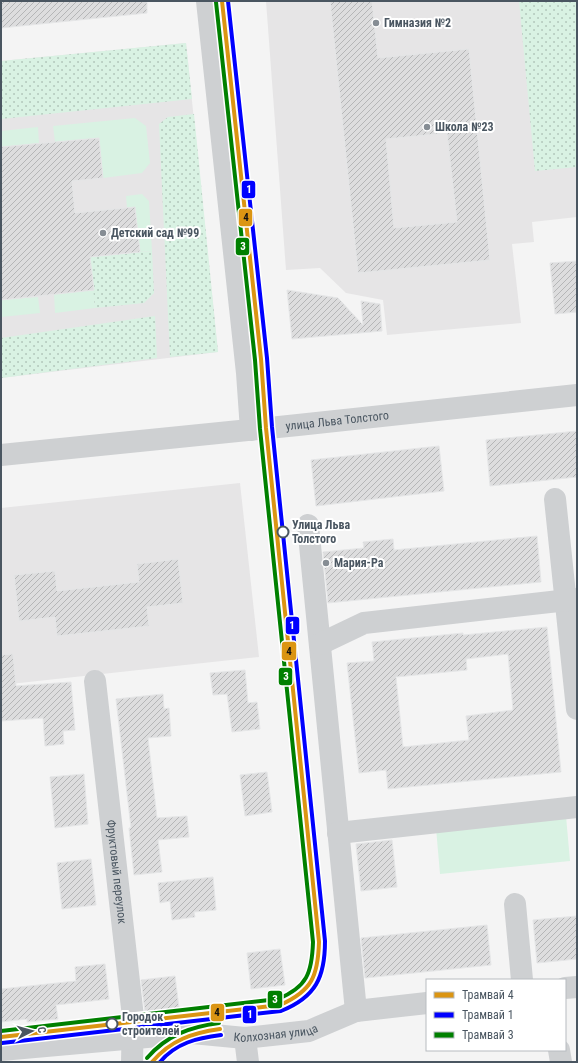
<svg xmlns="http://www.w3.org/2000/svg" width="578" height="1063" font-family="'Roboto Condensed',sans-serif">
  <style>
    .education { fill: #e6e5e6 }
    .green { fill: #d9f2e3 }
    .park { fill: url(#park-dots) }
    .building { fill: url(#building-hatch); stroke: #e5e6e7; fill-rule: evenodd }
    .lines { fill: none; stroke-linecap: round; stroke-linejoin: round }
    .minor { stroke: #ced0d2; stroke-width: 22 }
    .tram-1-casing { stroke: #fff; stroke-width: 7 }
    .tram-2-casing { stroke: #fff; stroke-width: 7 }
    .tram-3-casing { stroke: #fff; stroke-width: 7 }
    .tram-1 { stroke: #db9513; stroke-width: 4 }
    .tram-2 { stroke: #00f; stroke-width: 4 }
    .tram-3 { stroke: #008000; stroke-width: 4 }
    .poi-dot { fill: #868d94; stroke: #fff; stroke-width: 1.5 }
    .stop-dot { fill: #fff; stroke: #4a5661; stroke-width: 2 }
    .labels { text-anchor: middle; stroke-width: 4; stroke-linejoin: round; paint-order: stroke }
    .poi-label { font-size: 12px; font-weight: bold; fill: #4a5661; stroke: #fff; text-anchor: start }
    .street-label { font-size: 12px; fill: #4a5661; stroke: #fff }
    .stop-label { font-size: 12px; font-weight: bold; fill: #4a5661; stroke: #fff; text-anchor: start }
    .line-badge { stroke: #fff; stroke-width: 1.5 }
    .badge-label { font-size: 11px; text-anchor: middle; font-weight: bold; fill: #fff }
    .pale-badge-label { font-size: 11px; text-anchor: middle; font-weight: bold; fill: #111 }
  </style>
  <defs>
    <pattern id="park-dots" width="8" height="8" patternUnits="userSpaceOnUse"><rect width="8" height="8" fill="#d9f2e3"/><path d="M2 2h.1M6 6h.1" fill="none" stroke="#b2c7bb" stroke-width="1.8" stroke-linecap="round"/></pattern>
    <pattern id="building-hatch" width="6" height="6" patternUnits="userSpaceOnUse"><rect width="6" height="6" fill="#ddddde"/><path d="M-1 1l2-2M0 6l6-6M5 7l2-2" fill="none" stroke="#b5b6b7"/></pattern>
  </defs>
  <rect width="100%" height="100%" fill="#f4f4f4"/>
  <g class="education">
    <polygon points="266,1 577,1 577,217 532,222 534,242 512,244 521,323 387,335 383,300 346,293 320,268 286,270"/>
    <polygon points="186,43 218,352 1,378 1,61"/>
    <polygon points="240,483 259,657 1,685 1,508"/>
  </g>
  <g class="green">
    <polygon points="135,118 146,126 150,163 142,173 103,178 99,138 55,142 53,126"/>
    <polygon points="38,127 39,143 1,147 1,131"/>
    <polygon points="142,194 149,201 152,251 140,252 135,207 127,208 126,196"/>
    <polygon points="94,290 95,308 55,313 54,294"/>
    <polygon points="38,297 40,313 1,317 1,300"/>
    <polygon points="566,816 570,861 440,874 436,828"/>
  </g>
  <g class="park">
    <polygon points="519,1 577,1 577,167 535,171"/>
    <polygon points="186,43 192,99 1,119 1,61"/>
    <polygon points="194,114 218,352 170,357 159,124 168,117"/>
    <polygon points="152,251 154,293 144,303 95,308 90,257"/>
    <polygon points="155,316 157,358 1,378 1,338"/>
  </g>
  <g class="building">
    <polygon points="1,1 147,1 147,13 1,28"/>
    <path d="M330 1H372L378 58 469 49 490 260 358 273ZM447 133 457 222 394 228 386 139Z"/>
    <polygon points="99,138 103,178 72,181 75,213 135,207 140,252 90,257 94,290 1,300 1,147"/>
    <polygon points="577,261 577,312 555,314 550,263"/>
    <polygon points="287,290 338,298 363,325 361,301 380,304 382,331 292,339"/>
    <polygon points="577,431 577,477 490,486 486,440"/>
    <polygon points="439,446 444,491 316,506 311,460"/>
    <polygon points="537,536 541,582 328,603 323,552 364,548 363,542 393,539 394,550"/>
    <polygon points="178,559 183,603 147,607 149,626 57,636 55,617 19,621 14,575 55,571 57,591 139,582 137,564"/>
    <path d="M547 627 561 772 388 789 386 770 359 773 347 663 374 661 372 642 463 633V635ZM508 654 513 710 466 716 469 740 403 747 396 677 467 670 466 659Z"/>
    <polygon points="13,654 16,686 71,682 75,730 63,731 64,744 45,746 43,718 1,721 1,655"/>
    <polygon points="245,670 248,703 257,702 260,729 232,732 227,694 213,695 210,673"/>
    <polygon points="163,694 164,709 169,708 171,736 148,738 157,818 187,816 189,837 158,840 162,872 134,875 129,828 131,828 116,699"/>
    <polygon points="267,772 272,812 245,816 240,775"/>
    <polygon points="84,774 88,824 55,828 50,777"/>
    <polygon points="392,840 397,887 361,891 356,844"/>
    <polygon points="91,859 96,905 62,909 57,863"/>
    <polygon points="213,877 216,910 194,912 195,917 172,920 170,901 160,903 158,883"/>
    <polygon points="577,916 577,959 537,963 533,920"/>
    <polygon points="487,925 491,965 365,978 361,938"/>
    <polygon points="280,949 285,985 251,989 247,953"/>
    <polygon points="105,964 109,999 56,1005 58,1019 27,1022 27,1019 1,1022 1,989 76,981 75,967"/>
    <polygon points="175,976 179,1008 145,1012 141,980"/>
  </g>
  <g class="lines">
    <g class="minor">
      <polyline points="207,1 247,373 251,430"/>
      <path id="s1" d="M1 455 298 425 577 395"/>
      <polyline points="555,499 577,709"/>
      <polyline points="308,525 356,1011"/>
      <polyline points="320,644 364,623 577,599"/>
      <path id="s2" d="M95 681 133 1017 132 1062"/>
      <polyline points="338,833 577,807"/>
      <polyline points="515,904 522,980"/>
      <polyline points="565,988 577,987"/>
      <polyline points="245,1038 248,1062"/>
      <path id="s3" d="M1 1050 192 1033 245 1038 309 1031 356 1011 427 1003"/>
      <polyline points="559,1050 561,1062"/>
    </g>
    <defs>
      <g id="tram-1">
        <path d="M1 1037 280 1005C312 991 318 976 319 942L266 428 261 359 222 1"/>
        <path d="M152 1062C171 1040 192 1033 220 1029"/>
      </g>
      <g id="tram-2">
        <path d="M2 1043 281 1011C316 997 325 977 325 941L272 427 267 358 228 1"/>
        <path d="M160 1062C176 1043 197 1038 221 1035"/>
      </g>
      <g id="tram-3">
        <path d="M1 1031 278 999C307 987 312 973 313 942L260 429 255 360 216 2"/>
        <path d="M147 1058C167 1035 190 1027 219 1023"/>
      </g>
    </defs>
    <use href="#tram-1" class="tram-1-casing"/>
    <use href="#tram-2" class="tram-2-casing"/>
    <use href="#tram-3" class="tram-3-casing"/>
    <use href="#tram-1" class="tram-1"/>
    <use href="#tram-2" class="tram-2"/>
    <use href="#tram-3" class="tram-3"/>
  </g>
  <g class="poi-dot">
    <circle cx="376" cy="23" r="4"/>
    <circle cx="427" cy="127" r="4"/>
    <circle cx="103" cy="233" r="4"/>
    <circle cx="326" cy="563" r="4"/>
  </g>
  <g class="stop-dot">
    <circle cx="283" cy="532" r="5.5"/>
    <circle cx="112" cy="1024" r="5.5"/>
  </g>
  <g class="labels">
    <g class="poi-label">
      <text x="384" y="27">Гимназия №2</text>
      <text x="435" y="131">Школа №23</text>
      <text x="111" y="237">Детский сад №99</text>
      <text x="334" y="567">Мария-Ра</text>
    </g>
    <g class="street-label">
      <text dy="4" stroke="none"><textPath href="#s1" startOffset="338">улица Льва Толстого</textPath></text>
      <text dy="4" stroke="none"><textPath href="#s2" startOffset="192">Фруктовый переулок</textPath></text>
      <text dy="4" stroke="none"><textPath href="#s3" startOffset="276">Колхозная улица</textPath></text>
    </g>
    <g class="stop-label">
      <text x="292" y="529">Улица Льва<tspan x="292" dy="14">Толстого</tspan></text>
      <text x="122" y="1021">Городок<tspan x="122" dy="14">строителей</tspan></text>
    </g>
  </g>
  <g class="line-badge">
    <rect x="241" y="180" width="15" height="19" rx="4" fill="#00f"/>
    <rect x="238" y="208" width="15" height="19" rx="4" fill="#db9513"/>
    <rect x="235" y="237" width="15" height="19" rx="4" fill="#008000"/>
    <rect x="285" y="616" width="15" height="19" rx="4" fill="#00f"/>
    <rect x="281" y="641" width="16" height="20" rx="4" fill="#db9513"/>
    <rect x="278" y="667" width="15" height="19" rx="4" fill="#008000"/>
    <rect x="267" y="990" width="16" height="19" rx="4" fill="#008000"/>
    <rect x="210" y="1003" width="15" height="19" rx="4" fill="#db9513"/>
    <rect x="242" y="1005" width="15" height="19" rx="4" fill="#00f"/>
  </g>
  <g class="badge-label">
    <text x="249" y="193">1</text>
    <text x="243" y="250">3</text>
    <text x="292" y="629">1</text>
    <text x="286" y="680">3</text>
    <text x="275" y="1003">3</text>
    <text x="250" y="1018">1</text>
  </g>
  <g class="pale-badge-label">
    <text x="246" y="221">4</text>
    <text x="289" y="655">4</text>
    <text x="217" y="1016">4</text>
  </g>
  <rect width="578" height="1063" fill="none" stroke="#4a5661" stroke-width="4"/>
  <rect x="426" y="979" width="140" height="72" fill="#ffffff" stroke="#b7bbc0"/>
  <rect x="434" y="992" width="20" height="6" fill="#db9513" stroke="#b7bbc0"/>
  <text x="462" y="999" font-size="12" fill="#4a5661">Трамвай 4</text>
  <rect x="434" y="1012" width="20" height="6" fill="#0000ff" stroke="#b7bbc0"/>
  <text x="462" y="1019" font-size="12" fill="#4a5661">Трамвай 1</text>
  <rect x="434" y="1032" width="20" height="6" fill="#008000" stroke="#b7bbc0"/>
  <text x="462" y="1039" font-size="12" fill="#4a5661">Трамвай 3</text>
  <g transform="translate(32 1031) rotate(84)" stroke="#ffffff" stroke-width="3" paint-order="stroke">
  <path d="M0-3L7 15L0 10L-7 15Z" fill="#4a5661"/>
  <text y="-6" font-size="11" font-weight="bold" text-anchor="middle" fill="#4a5661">С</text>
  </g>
</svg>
